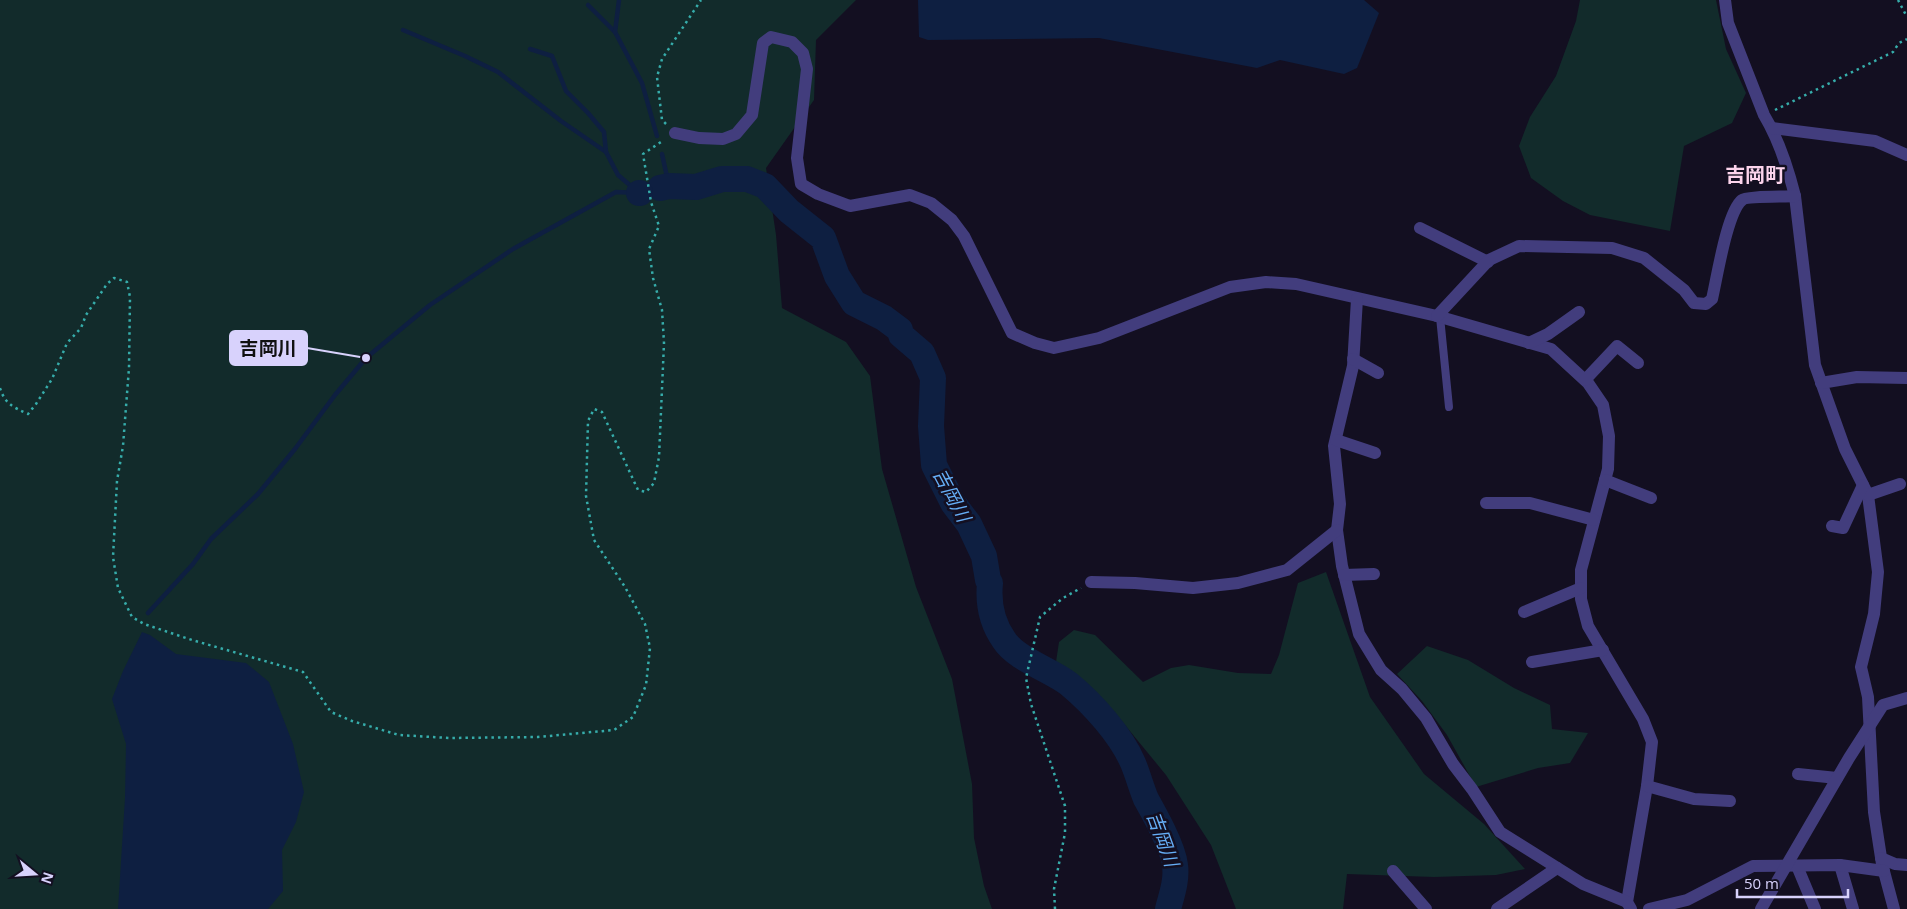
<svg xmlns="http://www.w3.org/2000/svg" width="1907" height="909" font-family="'Open Sans','Noto Sans JP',sans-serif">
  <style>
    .green { fill: #122b2b }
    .water { fill: #0e1f41 }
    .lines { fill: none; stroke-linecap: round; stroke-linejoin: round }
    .stream { stroke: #0e1f41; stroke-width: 4.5 }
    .river { stroke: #0e1f41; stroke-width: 26 }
    .path { stroke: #36acaa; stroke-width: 2.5; stroke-dasharray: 2.5 4; stroke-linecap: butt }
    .lane { stroke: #423d7d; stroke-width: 8 }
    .street { stroke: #423d7d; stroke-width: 12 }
    .labels { text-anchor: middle; stroke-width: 5; stroke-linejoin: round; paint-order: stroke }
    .water-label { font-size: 19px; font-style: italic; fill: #66aef6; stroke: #130f21 }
    .quarter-label { font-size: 20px; font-weight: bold; fill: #fcd4ec; stroke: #130f21 }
    .leader { fill: none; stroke: #d8d2fc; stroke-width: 2 }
    .callout-dot { fill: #d8d2fc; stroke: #130f21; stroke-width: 2 }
    .callout { fill: #d8d2fc; stroke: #d8d2fc; stroke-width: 2 }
    .callout-label { font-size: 19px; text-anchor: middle; font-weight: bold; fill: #111 }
  </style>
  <rect width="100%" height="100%" fill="#130f21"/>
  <g class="green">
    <polygon points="0,0 856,0 816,40 814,100 766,168 776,235 782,308 846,342 870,376 882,469 916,587 952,679 972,784 974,838 984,886 992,909 0,909"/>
    <polygon points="1580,0 1716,0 1726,49 1746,93 1732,123 1684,146 1670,231 1590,215 1563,201 1531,178 1519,146 1530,117 1556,76 1576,21"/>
    <polygon points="1326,572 1370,697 1424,774 1484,824 1525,869 1496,875 1434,877 1347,874 1343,909 1236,909 1211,845 1166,775 1120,719 1080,692 1056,662 1059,642 1074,630 1095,635 1143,682 1171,668 1189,665 1238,673 1271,674 1279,655 1298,583"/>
    <polygon points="1427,646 1468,660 1514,688 1550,705 1552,729 1588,733 1570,763 1538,768 1476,787 1447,735 1422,701 1397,674"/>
  </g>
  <g class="water">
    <polygon points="918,0 1364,0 1379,13 1357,68 1344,74 1280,60 1257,68 1099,38 928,40 919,37"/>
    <polygon points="142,632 150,635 176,654 246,663 269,682 293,744 304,792 296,822 282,850 283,891 268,909 118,909 125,798 126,744 112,699 123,671"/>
  </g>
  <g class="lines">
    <g class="stream">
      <polyline points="588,5 615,32 642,83 657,136"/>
      <polyline points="403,30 465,56 498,72 561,121 606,152 618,175 639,193"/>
      <polyline points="615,32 619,0"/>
      <polyline points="530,49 552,56 566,91 588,113 604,132 606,152"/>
      <polyline points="662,154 669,186"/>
      <polyline points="148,613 193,564 211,539 258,494 295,449 335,395 366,358 430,305 513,249 616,192 639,193"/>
    </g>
    <g class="river">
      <path d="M660 188 669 186 696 187 722 179H747L765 186 789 211 823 238 837 276 854 303 884 318 900 330 901 335 922 353 933 378 931 426 934 465 953 503 969 524 984 556 988 580 990 583C988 603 992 623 1004 640 1016 659 1051 670 1069 684 1093 704 1121 735 1133 763 1138 775 1141 787 1146 799 1155 815 1173 847 1175 865 1177 880 1172 894 1168 909"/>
      <polyline points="639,193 640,193"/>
    </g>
    <g class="path">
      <polyline points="1898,0 1907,17"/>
      <polyline points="1775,110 1893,52 1899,43 1907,39"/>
      <polyline points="666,124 662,120 657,77 662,59 701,0"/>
      <path d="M0 388C5 404 13 407 28 414L36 404 52 379 67 343 81 328 86 315 107 284 114 278 127 282 130 297 129 368 123 446 117 481 113 557 118 588 132 617 144 624 192 640 303 672 331 712 352 721 399 735 449 738 538 737 614 730 633 717 646 685 650 648 645 624 625 587 594 540 586 496 588 421 594 409 602 412 638 490 646 492 654 483 659 457 664 343 662 310 653 278 649 249 659 226 651 202 643 154 664 140"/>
      <polyline points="1055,909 1054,889 1065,833 1065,806 1031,704 1026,678 1040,617 1063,598 1081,588"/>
    </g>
    <polyline class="lane" points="1440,317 1449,407"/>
    <g class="street">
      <path d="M1725 0 1728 23 1764 115C1779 140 1788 168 1795 196L1815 365 1845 449 1868 495 1878 572 1874 614 1861 667 1868 697 1874 812 1882 864 1894 909"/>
      <polyline points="1772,128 1875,141 1907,155"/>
      <polyline points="675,133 699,138 723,139 736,134 752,115 763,43 771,37 792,42 803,53 807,69 797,158 801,184 818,194 850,206 910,195 931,203 952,220 964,236 1012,333 1035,343 1054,348 1099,338 1230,287 1266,282 1296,284 1437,316 1551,349 1588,383 1603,405 1609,436 1608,469 1581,570 1581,599 1588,626 1643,719 1652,742 1647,786 1627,902 1631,909"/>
      <polyline points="1420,228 1488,262"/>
      <polyline points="1357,299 1353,366 1334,446 1340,504 1337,530 1342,566 1359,634 1381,670 1402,689 1426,718 1453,764 1472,789 1500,832 1583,884 1627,902"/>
      <path d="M1437 316 1489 260 1519 246 1612 248 1644 258 1684 290 1694 303 1706 304 1712 299C1717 278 1727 212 1742 200 1746 196 1786 197 1795 196"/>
      <polyline points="1529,343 1548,334 1579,312"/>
      <polyline points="1353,359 1378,373"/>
      <polyline points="1585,380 1617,346 1638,363"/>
      <polyline points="1821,383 1857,377 1907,378"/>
      <polyline points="1336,440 1375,453"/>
      <polyline points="1605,480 1651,498"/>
      <polyline points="1868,495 1900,484"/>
      <polyline points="1486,503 1530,503 1594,520"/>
      <polyline points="1832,526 1843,528 1863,485"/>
      <polyline points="1344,575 1374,574"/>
      <polyline points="1091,582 1135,583 1193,588 1238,583 1287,570 1337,530"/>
      <polyline points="1524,612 1581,588"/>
      <polyline points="1532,662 1603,650"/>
      <polyline points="1798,774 1837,778"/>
      <polyline points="1647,786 1694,799 1730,801"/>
      <polyline points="1881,858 1895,864 1907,865"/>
      <polyline points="1840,865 1853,909"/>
      <polyline points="1797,866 1815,909"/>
      <polyline points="1393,871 1426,909"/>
      <polyline points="1497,909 1557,868"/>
      <polyline points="1649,909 1687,900 1753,866 1840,865 1884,871"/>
      <polyline points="1761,909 1849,758 1883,705 1907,698"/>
    </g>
  </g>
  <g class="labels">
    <g class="water-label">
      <text transform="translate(952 495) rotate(62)" y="7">吉岡川</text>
      <text transform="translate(1163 839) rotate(70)" y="7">吉岡川</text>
    </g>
    <g class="quarter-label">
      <text x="1755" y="182">吉岡町</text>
    </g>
  </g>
  <path class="leader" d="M366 358L307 348"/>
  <circle class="callout-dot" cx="366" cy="358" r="5"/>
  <rect class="callout" x="230" y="331" width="77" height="34" rx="5"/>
  <g class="callout-label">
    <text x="268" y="355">吉岡川</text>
  </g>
  <g transform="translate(35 874) rotate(108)" stroke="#130f21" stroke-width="4" paint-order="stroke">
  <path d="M0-4L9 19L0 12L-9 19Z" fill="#d8d2fc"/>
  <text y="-8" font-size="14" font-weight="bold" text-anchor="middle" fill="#d8d2fc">N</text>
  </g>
  <path d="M1737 889v8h111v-8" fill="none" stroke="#d8d2fc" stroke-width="2.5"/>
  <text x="1744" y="889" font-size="15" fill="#d8d2fc" stroke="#130f21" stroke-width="4" paint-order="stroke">50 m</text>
</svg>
